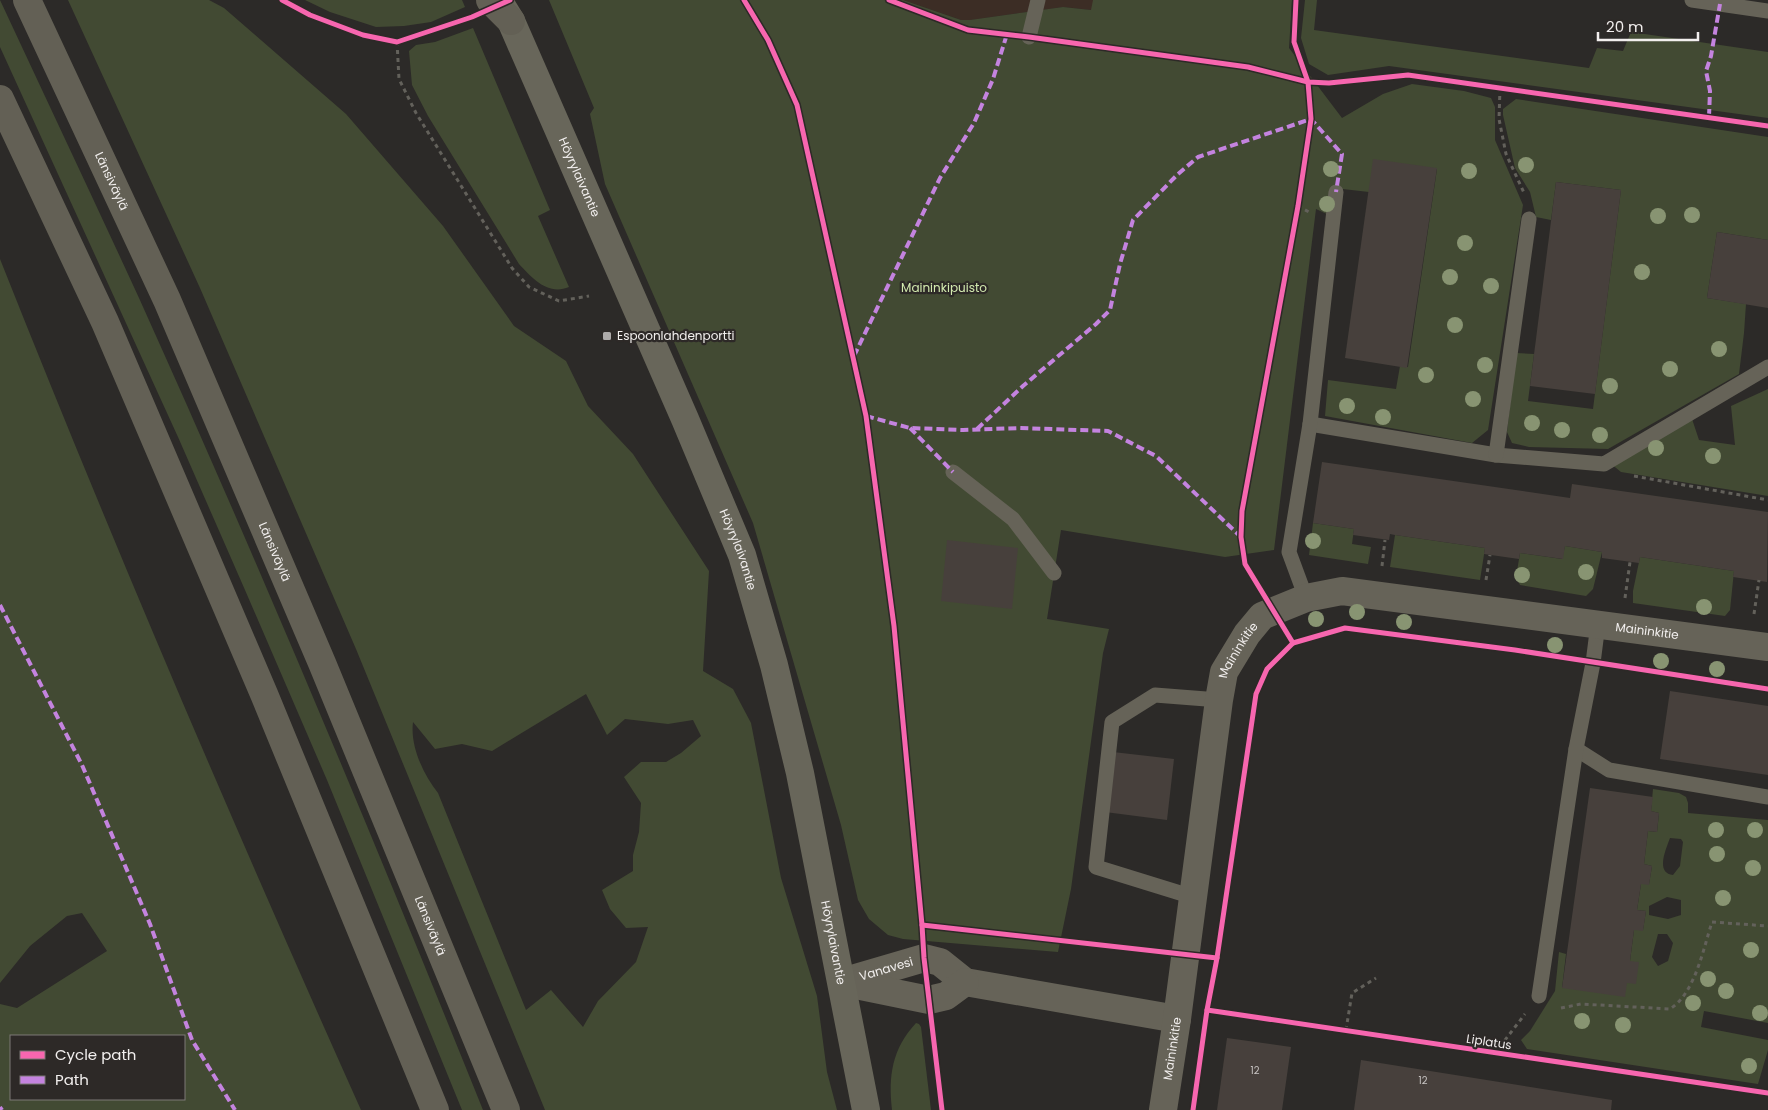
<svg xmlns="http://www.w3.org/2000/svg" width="1768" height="1110" font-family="Poppins,sans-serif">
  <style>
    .commercial { fill: #3c2d25 }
    .green { fill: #424a33; fill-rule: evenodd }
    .building { fill: #47403c }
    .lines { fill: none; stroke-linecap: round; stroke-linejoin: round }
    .path { stroke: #63615b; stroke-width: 3; stroke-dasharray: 4 4; stroke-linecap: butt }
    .lane { stroke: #666358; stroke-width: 15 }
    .street { stroke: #666358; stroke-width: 28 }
    .secondary { stroke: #68665a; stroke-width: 28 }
    .highway { stroke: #636055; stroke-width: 28 }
    .quiet { stroke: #c483df; stroke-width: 4; stroke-dasharray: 8 4; stroke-linecap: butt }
    .cycleway-casing { stroke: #2d2927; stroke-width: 8 }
    .cycleway { stroke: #f766af; stroke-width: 5 }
    .tree { fill: #889472 }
    .poi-dot { fill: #adaaa9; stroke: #2d2927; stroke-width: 2 }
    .labels { text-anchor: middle; stroke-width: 4.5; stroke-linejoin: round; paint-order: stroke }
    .number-label { font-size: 10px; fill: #c7c3c2 }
    .street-label { font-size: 12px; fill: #f2efee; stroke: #2d2927 }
    .park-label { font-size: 12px; fill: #d3eaaf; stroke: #2d2927 }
    .poi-label { font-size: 12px; fill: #f2efee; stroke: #2d2927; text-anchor: start }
  </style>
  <rect width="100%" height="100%" fill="#2c2a28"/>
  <polygon class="commercial" points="903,0 1279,0 1091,10 1063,7 971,20 961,20"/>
  <g class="green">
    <path d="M0 0C46 99 93 198 139 298 260 566 373 837 483 1110H462L327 780 245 590 178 437 0 47Z"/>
    <path d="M68 0H209L224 8 346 114 443 226 514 326 566 361 588 406 633 454 709 571 703 671 733 689 751 723 781 878 817 996 827 1072 837 1110H545L356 649 200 288ZM586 694 607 735 625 719 668 724 693 720 701 736 681 753 666 762H641L624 777 641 803 639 832 633 855V871L602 890 610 909 626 928 648 927 636 962 598 1001 583 1027 551 990 526 1010 438 793C423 774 410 746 413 722L435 749 462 744 492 751Z"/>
    <polygon points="305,0 462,0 465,7 431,22 404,26 376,27 330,12"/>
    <polygon points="549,0 903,0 961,20 970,20 1063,7 1091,10 1093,0 1292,0 1289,48 1342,118 1383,94 1412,84 1464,91 1491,98 1495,107 1495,140 1523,205 1488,430 1472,443 1325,416 1328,380 1396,389 1400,366 1408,367 1437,169 1369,192 1334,188 1331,216 1316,209 1274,550 1225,557 1061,530 1047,619 1109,629 1103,653 1071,889 1058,952 903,939 888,935 869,919 858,900 841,825 753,523 605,184 590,114 594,108"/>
    <polygon points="1305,0 1317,0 1314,30 1589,68 1597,48 1623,51 1631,32 1768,52 1768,118 1389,66 1328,75 1309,64 1301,38"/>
    <path d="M473 28 550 210 538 216 569 287C548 296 532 278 519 264L428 116 412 85 409 51 416 45 435 42Z"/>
    <polygon points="1516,99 1768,137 1768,240 1717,232 1707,298 1746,304 1744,333 1739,374 1608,449 1529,447 1512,443 1507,432 1516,353 1534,354 1528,401 1593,409 1621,190 1556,182 1551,220 1536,217 1530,192 1515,168 1503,115 1503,109"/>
    <path d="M0 259C114 546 235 829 361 1110H0V1004L17 1008 107 951 82 913 67 916 30 946 0 983ZM11 1036H184V1099H11Z"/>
    <polygon points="1768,389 1768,496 1621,472 1610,463 1692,419 1699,440 1735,445 1731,406"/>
    <polygon points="1313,523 1354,529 1352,544 1371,547 1368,564 1309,555"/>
    <polygon points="1395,535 1485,548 1480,580 1390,567"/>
    <polygon points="1565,546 1602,552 1593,589 1586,596 1520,585 1516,577 1520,553 1562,559"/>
    <polygon points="1640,557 1734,571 1730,610 1725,616 1633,603 1633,591"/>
    <path d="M1653 789 1679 793 1686 797 1688 803V813L1768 820V1023L1704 1011 1701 1027 1768 1040V1050L1758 1084 1527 1049 1521 1040 1530 1031 1555 991 1559 952 1566 954 1562 988 1630 961 1634 930H1643L1646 911 1637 910 1641 884H1649L1652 866 1644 864 1648 831 1657 832 1659 813 1651 811ZM1670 838 1681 839 1683 842 1680 866 1673 875C1655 873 1666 849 1670 838ZM1667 897 1681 900V915L1668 919 1649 915V906ZM1658 934H1667L1673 943 1668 961 1658 966 1652 957Z"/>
    <path d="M916 1023 919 1024 921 1027 931 1110H892C888 1076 892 1049 916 1023Z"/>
  </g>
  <g class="building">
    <polygon points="1373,159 1437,168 1407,368 1345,358"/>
    <polygon points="1556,182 1621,190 1595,394 1530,386"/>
    <polygon points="1717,232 1768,240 1768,308 1707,298"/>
    <polygon points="1322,462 1570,498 1572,484 1768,512 1767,582 1733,577 1734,571 1640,557 1639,563 1602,558 1602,552 1565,546 1563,559 1520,553 1519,559 1484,554 1485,548 1395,535 1390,534 1389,540 1353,535 1354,529 1313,523"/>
    <polygon points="947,540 1018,548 1012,609 941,601"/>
    <polygon points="1670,691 1768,706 1768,775 1660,759"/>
    <polygon points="1113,752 1174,759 1167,820 1105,812"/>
    <polygon points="1590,788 1653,797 1651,811 1659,813 1657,832 1648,831 1644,864 1652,866 1649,885 1641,884 1637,910 1646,911 1643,931 1634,930 1630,961 1639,962 1636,984 1627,983 1625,997 1562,988"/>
    <polygon points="1227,1038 1291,1047 1282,1110 1217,1110"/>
    <polygon points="1361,1060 1612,1100 1611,1110 1354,1110"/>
  </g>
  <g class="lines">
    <g class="path">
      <polyline points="397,42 399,79 416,113 512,268 529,287 559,301 589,296"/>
      <polyline points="1500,88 1499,119 1506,154 1525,195"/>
      <polyline points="1298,206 1309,212"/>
      <polyline points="1634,476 1768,500"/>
      <polyline points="1382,566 1385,540"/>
      <polyline points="1486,580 1490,555"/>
      <polyline points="1625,598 1630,562"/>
      <polyline points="1754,614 1759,580"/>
      <path d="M1561 1008 1581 1004 1670 1009C1695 993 1703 950 1712 922L1768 926"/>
      <polyline points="1346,1030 1352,993 1376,978"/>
      <polyline points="1495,1053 1525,1014"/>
    </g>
    <g class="lane">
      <polyline points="1692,0 1768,11"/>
      <polyline points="1029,37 1038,0"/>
      <polyline points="1310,424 1496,455 1604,464 1768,367"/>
      <polyline points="1496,455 1529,219"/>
      <polyline points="953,472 1013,519 1054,573"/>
      <polyline points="1306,598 1289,552 1310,424 1336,192"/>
      <polyline points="1576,749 1609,770 1768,797"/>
      <polyline points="1193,897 1096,867 1112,722 1155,695 1219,700"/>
      <polyline points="1539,996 1576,749 1593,663 1598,624"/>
    </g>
    <g class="street">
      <path id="s1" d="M842 982 924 958 940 962 965 982 1177 1019"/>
      <polyline points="846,983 929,1000 946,996 965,982"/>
      <path id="s2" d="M1163 1110 1177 1019 1219 700 1224 672 1247 634 1262 616 1306 598 1342 591 1768 647"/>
    </g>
    <path class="secondary" id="s3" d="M498 0 511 21 685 419 742 555 774 665 800 773 866 1110"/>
    <g class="highway">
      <path id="s4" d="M27 0 167 300 322 663 506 1110"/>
      <polyline points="490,0 511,21"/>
      <polyline points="0,99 105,322 264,694 435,1110"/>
    </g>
    <g class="quiet">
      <polyline points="1709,117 1710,91 1706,71 1711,56 1720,4"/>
      <polyline points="854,356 940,178 974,123 993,79 1007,34"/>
      <polyline points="866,416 910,428 963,430 1020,428 1108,431 1156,456 1241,537"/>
      <polyline points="910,428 953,472"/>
      <polyline points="977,429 1023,386 1096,324 1110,310 1120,264 1133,220 1178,174 1198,157 1311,119 1342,154 1336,192"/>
      <polyline points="0,605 82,765 150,924 192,1040 235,1110"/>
      <polyline points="0,1107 2,1110"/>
    </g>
    <defs>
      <g id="cycleway">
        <polyline points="282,0 310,15 363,35 397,42 472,17 510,0"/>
        <polyline points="744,0 768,40 797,105 866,416 894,626 922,925 924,958 942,1110"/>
        <polyline points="889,0 968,30 1029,37 1248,67 1308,82 1329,83 1408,75 1768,126"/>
        <polyline points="1293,643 1245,564 1241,537 1242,511 1298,206 1311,119 1308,82 1294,42 1296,0"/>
        <polyline points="922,925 1217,958 1256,694 1267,669 1293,643 1345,628 1515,650 1768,689"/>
        <polyline points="1207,1010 1768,1093"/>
        <polyline points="1193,1110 1207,1010 1217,958"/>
      </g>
    </defs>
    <use href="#cycleway" class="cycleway-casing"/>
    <use href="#cycleway" class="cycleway"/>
  </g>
  <g class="tree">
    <circle cx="1526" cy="165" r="8"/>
    <circle cx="1331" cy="169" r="8"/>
    <circle cx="1469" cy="171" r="8"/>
    <circle cx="1327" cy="204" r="8"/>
    <circle cx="1692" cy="215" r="8"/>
    <circle cx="1658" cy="216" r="8"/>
    <circle cx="1465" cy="243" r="8"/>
    <circle cx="1642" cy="272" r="8"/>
    <circle cx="1450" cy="277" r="8"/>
    <circle cx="1491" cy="286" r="8"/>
    <circle cx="1455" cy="325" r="8"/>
    <circle cx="1719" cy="349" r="8"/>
    <circle cx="1485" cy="365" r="8"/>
    <circle cx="1670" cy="369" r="8"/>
    <circle cx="1426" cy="375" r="8"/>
    <circle cx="1610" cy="386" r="8"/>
    <circle cx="1473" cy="399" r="8"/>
    <circle cx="1347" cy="406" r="8"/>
    <circle cx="1383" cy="417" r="8"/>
    <circle cx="1532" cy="423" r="8"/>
    <circle cx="1562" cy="430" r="8"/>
    <circle cx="1600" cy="435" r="8"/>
    <circle cx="1656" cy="448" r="8"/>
    <circle cx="1713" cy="456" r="8"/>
    <circle cx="1313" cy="541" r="8"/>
    <circle cx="1586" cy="572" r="8"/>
    <circle cx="1522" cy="575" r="8"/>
    <circle cx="1704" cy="607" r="8"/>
    <circle cx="1357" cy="612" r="8"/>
    <circle cx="1316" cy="619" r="8"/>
    <circle cx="1404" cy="622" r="8"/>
    <circle cx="1555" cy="645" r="8"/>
    <circle cx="1661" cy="661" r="8"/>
    <circle cx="1717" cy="669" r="8"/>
    <circle cx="1716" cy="830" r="8"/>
    <circle cx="1755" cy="830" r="8"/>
    <circle cx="1717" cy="854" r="8"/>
    <circle cx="1753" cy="868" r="8"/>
    <circle cx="1723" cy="898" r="8"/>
    <circle cx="1751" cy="950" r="8"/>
    <circle cx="1708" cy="979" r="8"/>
    <circle cx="1726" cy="991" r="8"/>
    <circle cx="1693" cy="1003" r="8"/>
    <circle cx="1760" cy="1013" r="8"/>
    <circle cx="1582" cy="1021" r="8"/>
    <circle cx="1623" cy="1025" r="8"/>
    <circle cx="1749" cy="1066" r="8"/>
  </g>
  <rect class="poi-dot" x="602" y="331" width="10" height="10" rx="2.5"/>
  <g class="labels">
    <g class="number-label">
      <text x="1255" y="1074">12</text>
      <text x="1423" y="1084">12</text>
    </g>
    <g class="street-label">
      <text dy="4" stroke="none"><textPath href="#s3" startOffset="195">Höyrylaivantie</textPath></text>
      <text dy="4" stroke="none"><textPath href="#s4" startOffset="200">Länsiväylä</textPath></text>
      <text dy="4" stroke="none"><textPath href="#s3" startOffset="600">Höyrylaivantie</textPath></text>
      <text dy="4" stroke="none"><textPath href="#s4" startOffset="605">Länsiväylä</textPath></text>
      <text dy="4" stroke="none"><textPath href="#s2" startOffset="902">Maininkitie</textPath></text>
      <text dy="4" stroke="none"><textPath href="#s2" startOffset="468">Maininkitie</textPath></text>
      <text dy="4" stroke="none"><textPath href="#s4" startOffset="1010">Länsiväylä</textPath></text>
      <text dy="4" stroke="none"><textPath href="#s3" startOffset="1005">Höyrylaivantie</textPath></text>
      <text dy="4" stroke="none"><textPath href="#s1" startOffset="46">Vanavesi</textPath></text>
      <text transform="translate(1489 1042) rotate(9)" y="4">Liplatus</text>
      <text dy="4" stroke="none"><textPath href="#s2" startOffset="62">Maininkitie</textPath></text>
    </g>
    <g class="park-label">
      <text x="944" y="292">Maininkipuisto</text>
    </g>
    <g class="poi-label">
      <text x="617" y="340">Espoonlahdenportti</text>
    </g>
  </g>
  <rect x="10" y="1035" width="175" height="65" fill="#2d2927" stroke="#7c7877"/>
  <rect x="20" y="1051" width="25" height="8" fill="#f766af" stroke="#7c7877"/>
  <text x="55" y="1060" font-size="15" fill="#f2efee">Cycle path</text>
  <rect x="20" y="1076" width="25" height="8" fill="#c483df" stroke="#7c7877"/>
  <text x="55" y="1085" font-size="15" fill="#f2efee">Path</text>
  <path d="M1598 32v8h100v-8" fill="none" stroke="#f2efee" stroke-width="2.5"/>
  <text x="1606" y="32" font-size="15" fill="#f2efee" stroke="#2d2927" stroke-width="4" paint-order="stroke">20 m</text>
</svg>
